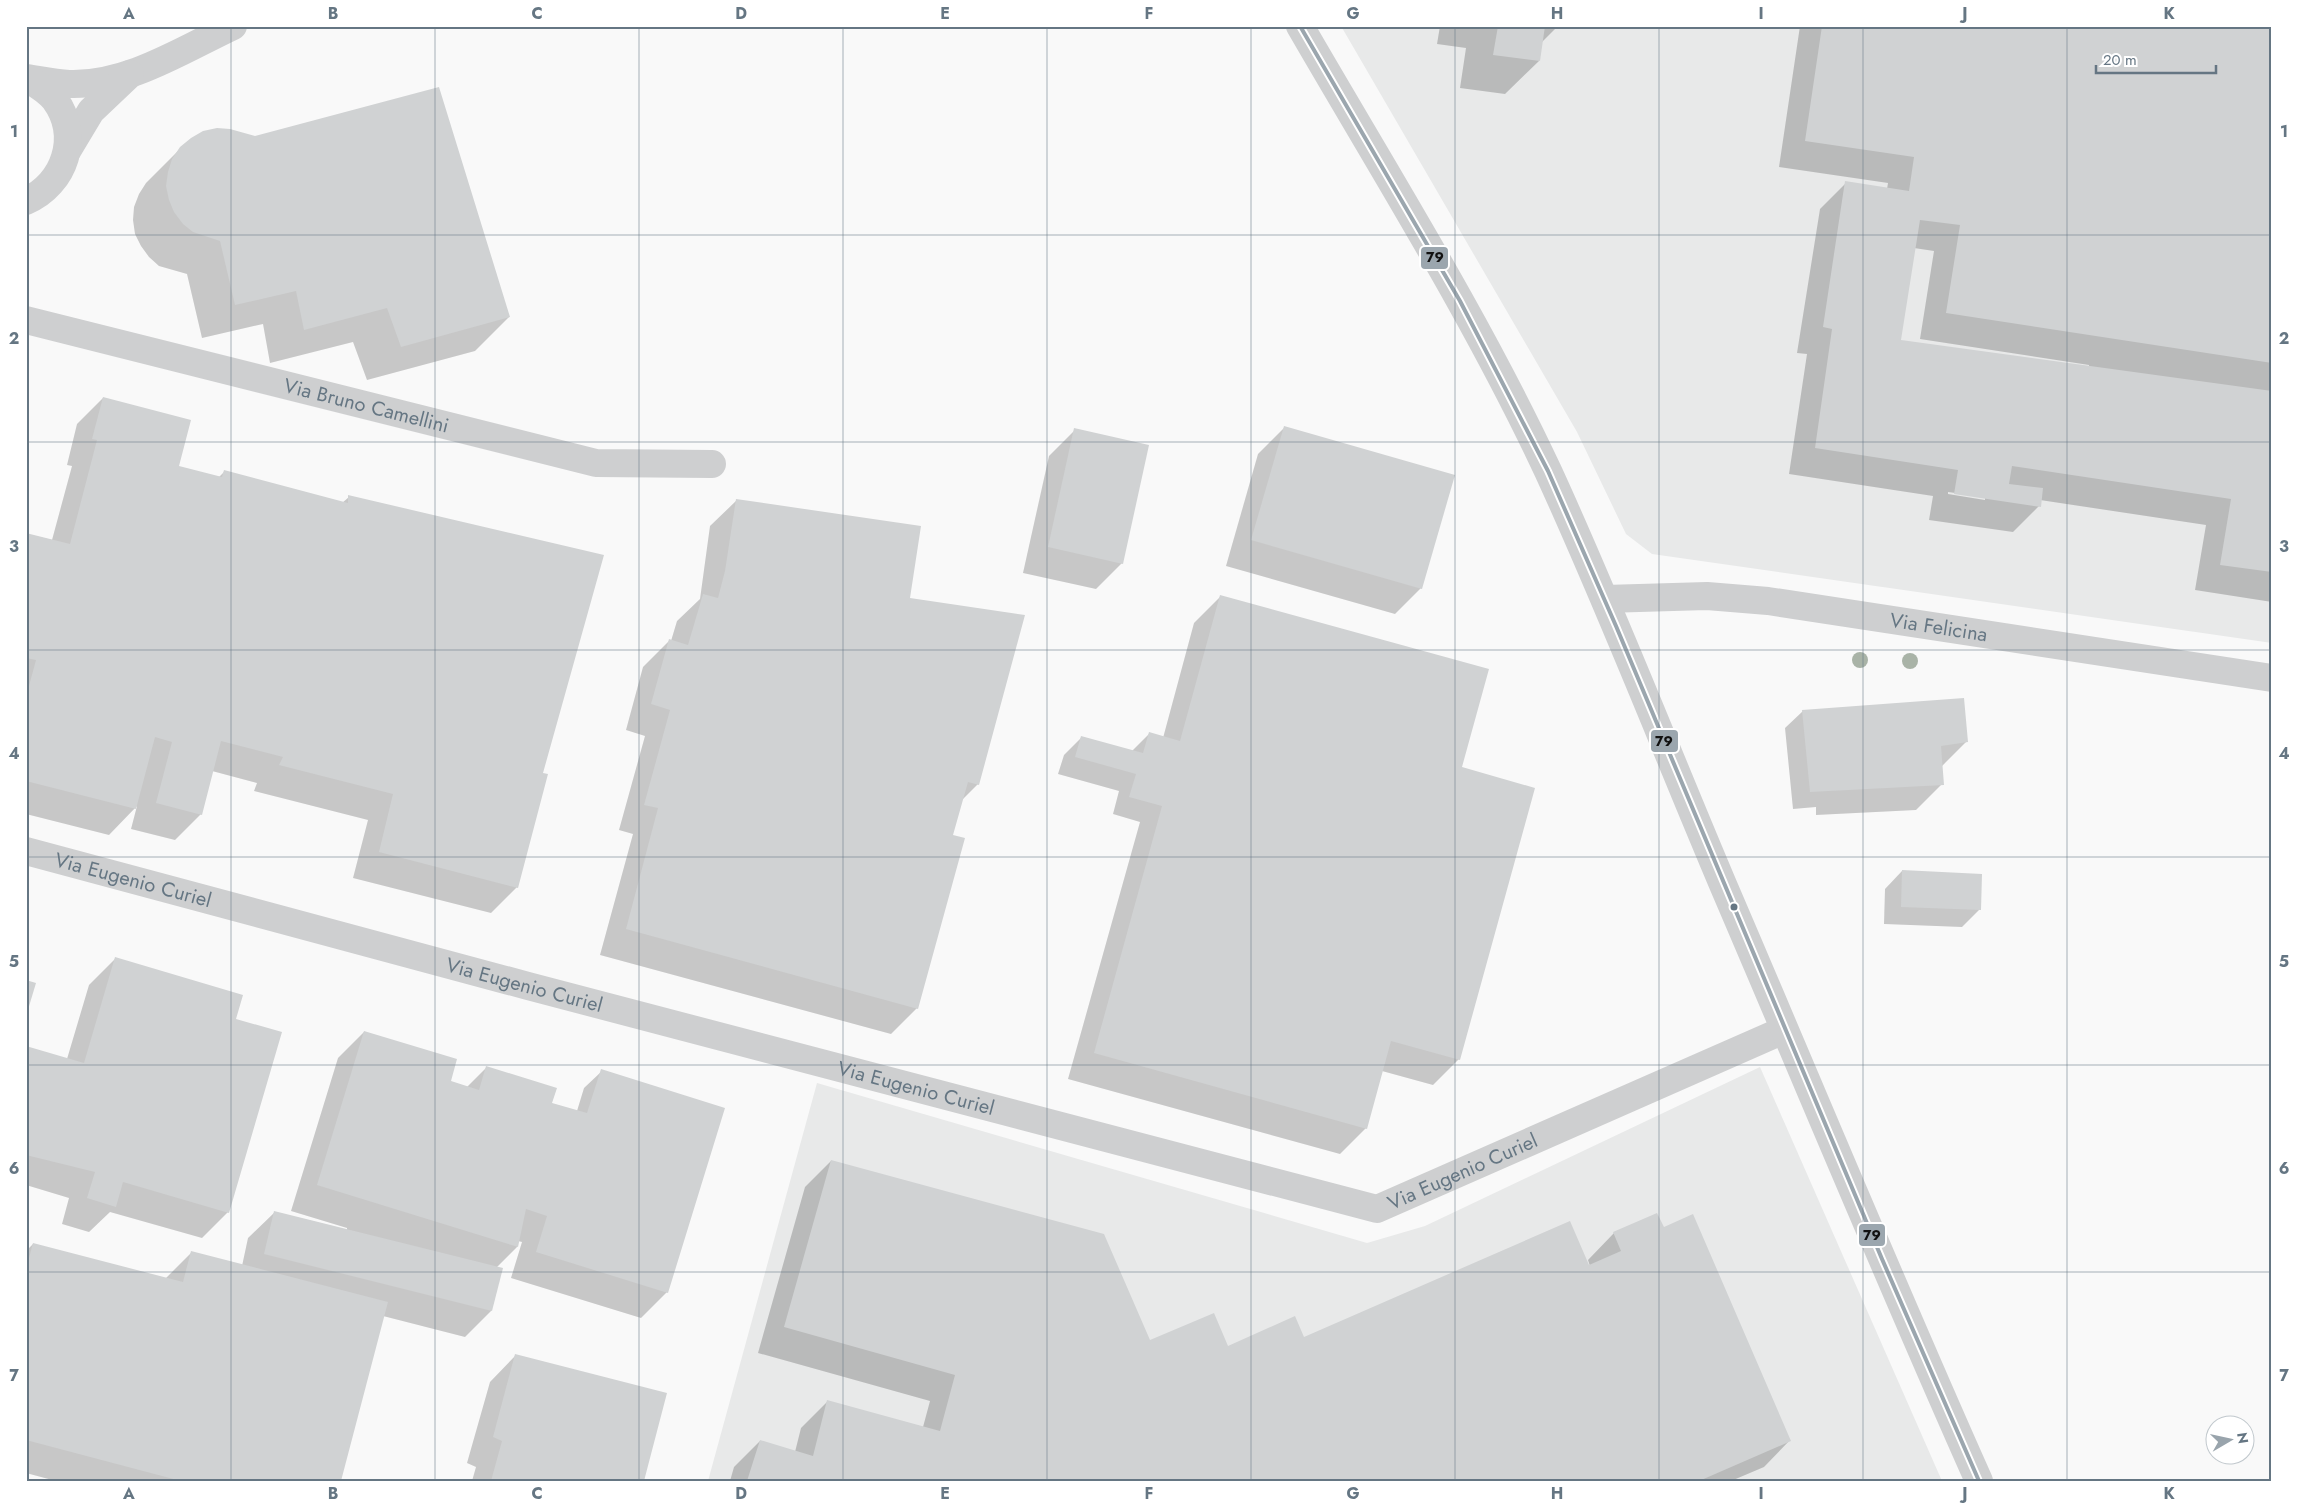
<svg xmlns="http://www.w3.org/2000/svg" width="2298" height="1507" font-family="Jost,sans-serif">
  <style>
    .built { fill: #e8e9e9 }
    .shadow { fill: #0003; fill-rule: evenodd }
    .building { fill: #d0d2d3 }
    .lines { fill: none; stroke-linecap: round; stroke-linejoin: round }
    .minor { stroke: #cecfd0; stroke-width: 28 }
    .tertiary { stroke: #cecfd0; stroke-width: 28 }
    .bus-1-casing { stroke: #fff; stroke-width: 8 }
    .bus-1 { stroke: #9ba6ae; stroke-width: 4 }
    .tree { fill: #a9b3a7 }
    .grid { fill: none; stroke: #657683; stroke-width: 1; stroke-opacity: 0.55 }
    .bus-dot { fill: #657683; stroke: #fff; stroke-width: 2 }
    .labels { text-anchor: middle; stroke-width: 5; stroke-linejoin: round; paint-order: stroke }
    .street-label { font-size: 20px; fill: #657683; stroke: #fff }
    .line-badge { stroke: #fff; stroke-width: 2 }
    .pale-badge-label { font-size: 14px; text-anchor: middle; font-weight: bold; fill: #111 }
    .neatline { fill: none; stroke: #657683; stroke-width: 2 }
    .grid-label { font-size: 16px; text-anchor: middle; font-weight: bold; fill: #657683 }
  </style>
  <rect width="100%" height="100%" fill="#f9f9f9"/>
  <g class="built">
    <polygon points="1341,26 2272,26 2272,643 1652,554 1626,534 1577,432"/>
    <polygon points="1760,1067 1942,1481 708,1481 817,1083 1367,1243 1425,1226"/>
  </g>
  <g class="shadow">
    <polygon points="1440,26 1558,26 1541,43 1539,61 1505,94 1460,88 1466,48 1437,44"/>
    <path d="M1800 26H2272V602L2195 590 2206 525 2040 500 2039 506 2013 532 1929 520 1933 496 1789 474 1807 354 1797 353 1820 209 1846 183 1887 189 1888 183 1779 167ZM1914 248 1934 251 1920 339 2089 365V367L1900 341ZM1948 492 1985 497V500L1948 494Z"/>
    <polygon points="181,148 509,317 475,351 367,380 353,342 270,363 263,324 202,338 187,274 159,266 149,257 141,246 135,234 133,220 134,207 139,194 146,183"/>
    <polygon points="103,398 178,467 219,477 224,472 342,503 349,497 541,774 517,887 491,913 353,878 368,820 254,791 257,783 212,771 201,814 175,840 131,829 137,806 109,835 26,814 26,534 52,540 72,466 67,465 77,424"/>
    <polygon points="1284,428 1421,588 1395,614 1226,566 1258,454"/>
    <polygon points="1075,430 1122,563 1096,589 1023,573 1049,456"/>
    <polygon points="737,500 909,599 978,784 961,801 952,836 917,1008 891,1034 600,955 633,834 619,830 645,736 626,730 643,667 669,641 671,641 677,621 700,599 710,526"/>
    <polygon points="1221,596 1460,768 1459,1059 1433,1085 1382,1071 1366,1128 1340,1154 1068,1079 1140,822 1113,814 1119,791 1058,774 1064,755 1082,737 1132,751 1149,734 1163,738 1194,623"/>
    <polygon points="1803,711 1967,741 1941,767 1942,784 1916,810 1816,815 1816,807 1793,809 1785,728"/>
    <polygon points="1902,871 1980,909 1962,927 1884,924 1885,889"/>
    <polygon points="115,959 235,1020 228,1212 202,1238 110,1212 89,1232 62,1224 69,1198 26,1185 26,1048 67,1059 89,985"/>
    <polygon points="364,1032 449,1081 467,1087 486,1068 550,1103 577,1111 584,1088 602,1071 667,1292 641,1318 511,1278 522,1242 518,1241 517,1247 496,1268 491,1311 465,1337 383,1316 340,1481 56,1481 26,1473 26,1251 33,1244 165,1279 191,1253 242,1266 248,1238 275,1212 347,1230 347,1228 291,1211 338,1058"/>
    <polygon points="831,1161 1149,1342 1227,1347 1303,1339 1590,1266 1588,1260 1614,1233 1790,1440 1764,1467 1731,1481 730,1481 734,1467 760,1441 795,1452 801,1428 827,1402 923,1427 930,1401 758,1353 805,1187"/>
    <polygon points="516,1355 643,1481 472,1481 476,1467 467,1463 490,1382"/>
  </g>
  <g class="building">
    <polygon points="1498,26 1545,26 1540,61 1493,55"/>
    <polygon points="1822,26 2272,26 2272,363 1946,313 1960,225 1920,220 1901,340 2272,391 2272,572 2220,565 2231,499 2012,466 2009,484 2043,488 2041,507 1954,494 1958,470 1815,448 1832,329 1823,327 1845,181 1909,191 1914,157 1805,141"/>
    <polygon points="439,87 510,317 401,347 387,308 304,330 296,291 235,305 220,241 193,232 183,224 174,212 169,200 166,186 168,172 172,159 180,147 191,138 203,131 217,128 230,129 255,136"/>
    <polygon points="103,397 191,420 179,466 222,477 224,470 348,503 348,495 604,555 543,773 548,774 518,888 379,852 393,794 279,765 283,757 221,741 202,815 156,803 172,742 155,737 136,809 26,781 26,697 36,660 26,658 26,533 70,544 97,440 92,439"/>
    <polygon points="1284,426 1455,475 1422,589 1251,540"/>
    <polygon points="1074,428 1149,445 1123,564 1048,547"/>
    <polygon points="736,499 921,526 910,598 1025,615 979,785 968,782 953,835 965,838 918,1009 626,929 658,808 644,805 670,710 651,704 669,639 688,645 703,594 718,598 725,571"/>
    <polygon points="1220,595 1489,669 1462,767 1535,788 1460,1060 1391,1041 1367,1129 1094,1053 1162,806 1129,797 1136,774 1075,757 1081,736 1143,753 1149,732 1180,741"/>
    <polygon points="1964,698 1968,742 1941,746 1944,785 1810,792 1802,710"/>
    <polygon points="1902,870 1982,874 1981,910 1901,907"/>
    <polygon points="115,957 243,995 236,1019 282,1032 229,1213 123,1182 116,1207 87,1198 95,1172 26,1155 26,1046 84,1063"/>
    <polygon points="26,980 36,983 27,1013 26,1013"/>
    <polygon points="364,1031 457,1059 451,1081 479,1090 486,1066 557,1088 552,1103 587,1113 601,1069 725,1108 668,1293 536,1252 547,1216 526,1209 518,1247 317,1185"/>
    <polygon points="831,1160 1104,1234 1150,1340 1214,1313 1228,1346 1295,1316 1304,1337 1570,1221 1589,1265 1621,1251 1613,1232 1657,1213 1664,1227 1693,1214 1791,1441 1699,1481 747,1481 760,1440 813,1456 827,1400 940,1431 955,1375 784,1327"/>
    <polygon points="274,1211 503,1268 492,1311 264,1254"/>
    <polygon points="33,1243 183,1282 191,1251 388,1302 341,1481 181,1481 26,1440 26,1269"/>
    <polygon points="515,1354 667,1393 644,1481 491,1481 502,1441 493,1437"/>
  </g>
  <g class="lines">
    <g class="minor">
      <path id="s1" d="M26 320 596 463 712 464"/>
      <path id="s2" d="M26 851 528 986 1377 1209 1784 1030"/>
    </g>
    <g class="tertiary">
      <path d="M1300 26C1385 173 1476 317 1548 471 1611 608 1665 748 1724 887 1809 1085 1891 1284 1979 1481"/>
      <path d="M27 78C40 80 55 83 69 84 127 86 182 50 233 26"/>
      <polyline points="67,151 91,111 130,74"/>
      <path d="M26 201C65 184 81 136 55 100 48 91 38 85 28 79"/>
      <path id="s3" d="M1605 599 1707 596 1768 601 2272 678"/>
    </g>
    <defs>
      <polyline id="bus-1" points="1300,26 1460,301 1548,471 1616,626 1882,1259 1979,1481"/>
    </defs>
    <use href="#bus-1" class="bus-1-casing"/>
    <use href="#bus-1" class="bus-1"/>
  </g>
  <g class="tree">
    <circle cx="1860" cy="660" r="8"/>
    <circle cx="1910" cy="661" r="8"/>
  </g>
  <path class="grid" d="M231 26V1481M435 26V1481M639 26V1481M843 26V1481M1047 26V1481M1251 26V1481M1455 26V1481M1659 26V1481M1863 26V1481M2067 26V1481M26 235H2272M26 442H2272M26 650H2272M26 857H2272M26 1065H2272M26 1272H2272"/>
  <circle class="bus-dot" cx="1734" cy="907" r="4.5"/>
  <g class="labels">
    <g class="street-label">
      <text dy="7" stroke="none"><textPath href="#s1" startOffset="351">Via Bruno Camellini</textPath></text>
      <text dy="7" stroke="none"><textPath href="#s3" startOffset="336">Via Felicina</textPath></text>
      <text dy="7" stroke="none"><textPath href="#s2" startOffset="111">Via Eugenio Curiel</textPath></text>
      <text dy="7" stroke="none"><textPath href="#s2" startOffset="516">Via Eugenio Curiel</textPath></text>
      <text dy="7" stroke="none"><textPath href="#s2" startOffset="921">Via Eugenio Curiel</textPath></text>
      <text dy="7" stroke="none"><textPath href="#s2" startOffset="1491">Via Eugenio Curiel</textPath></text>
    </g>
  </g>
  <g class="line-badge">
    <rect x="1420" y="246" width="29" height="24" rx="5" fill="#9ba6ae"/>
    <rect x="1650" y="729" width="29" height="24" rx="5" fill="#9ba6ae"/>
    <rect x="1858" y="1223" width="28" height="24" rx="5" fill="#9ba6ae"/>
  </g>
  <g class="pale-badge-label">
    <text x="1435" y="262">79</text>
    <text x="1664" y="746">79</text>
    <text x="1872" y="1240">79</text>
  </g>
  <rect width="2298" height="1507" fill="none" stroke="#ffffff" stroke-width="55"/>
  <g transform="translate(2230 1440) rotate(81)"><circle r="24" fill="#ffffff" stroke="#c1c8cd"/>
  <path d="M0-4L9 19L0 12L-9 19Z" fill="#99a4ac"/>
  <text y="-8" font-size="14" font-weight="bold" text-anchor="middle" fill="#657683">N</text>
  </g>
  <path d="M2096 65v8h120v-8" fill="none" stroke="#657683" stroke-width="2.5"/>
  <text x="2103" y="65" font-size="15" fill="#657683" stroke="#ffffff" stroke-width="4" paint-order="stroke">20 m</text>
  <rect x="28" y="28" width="2242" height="1452" class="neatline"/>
  <g class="grid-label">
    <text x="129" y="19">A</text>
    <text x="333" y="19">B</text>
    <text x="537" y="19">C</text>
    <text x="741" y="19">D</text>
    <text x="945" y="19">E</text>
    <text x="1149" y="19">F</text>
    <text x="1353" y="19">G</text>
    <text x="1557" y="19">H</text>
    <text x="1761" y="19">I</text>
    <text x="1965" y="19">J</text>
    <text x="2169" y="19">K</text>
    <text x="14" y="137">1</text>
    <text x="2284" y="137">1</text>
    <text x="14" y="344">2</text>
    <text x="2284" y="344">2</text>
    <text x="14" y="552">3</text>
    <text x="2284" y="552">3</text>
    <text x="14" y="759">4</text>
    <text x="2284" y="759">4</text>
    <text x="14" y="967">5</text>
    <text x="2284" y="967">5</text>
    <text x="14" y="1174">6</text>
    <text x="2284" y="1174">6</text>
    <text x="14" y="1381">7</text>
    <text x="2284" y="1381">7</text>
    <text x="129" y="1499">A</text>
    <text x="333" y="1499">B</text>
    <text x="537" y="1499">C</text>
    <text x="741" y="1499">D</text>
    <text x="945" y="1499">E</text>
    <text x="1149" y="1499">F</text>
    <text x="1353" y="1499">G</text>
    <text x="1557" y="1499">H</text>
    <text x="1761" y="1499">I</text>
    <text x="1965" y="1499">J</text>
    <text x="2169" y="1499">K</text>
  </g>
</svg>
